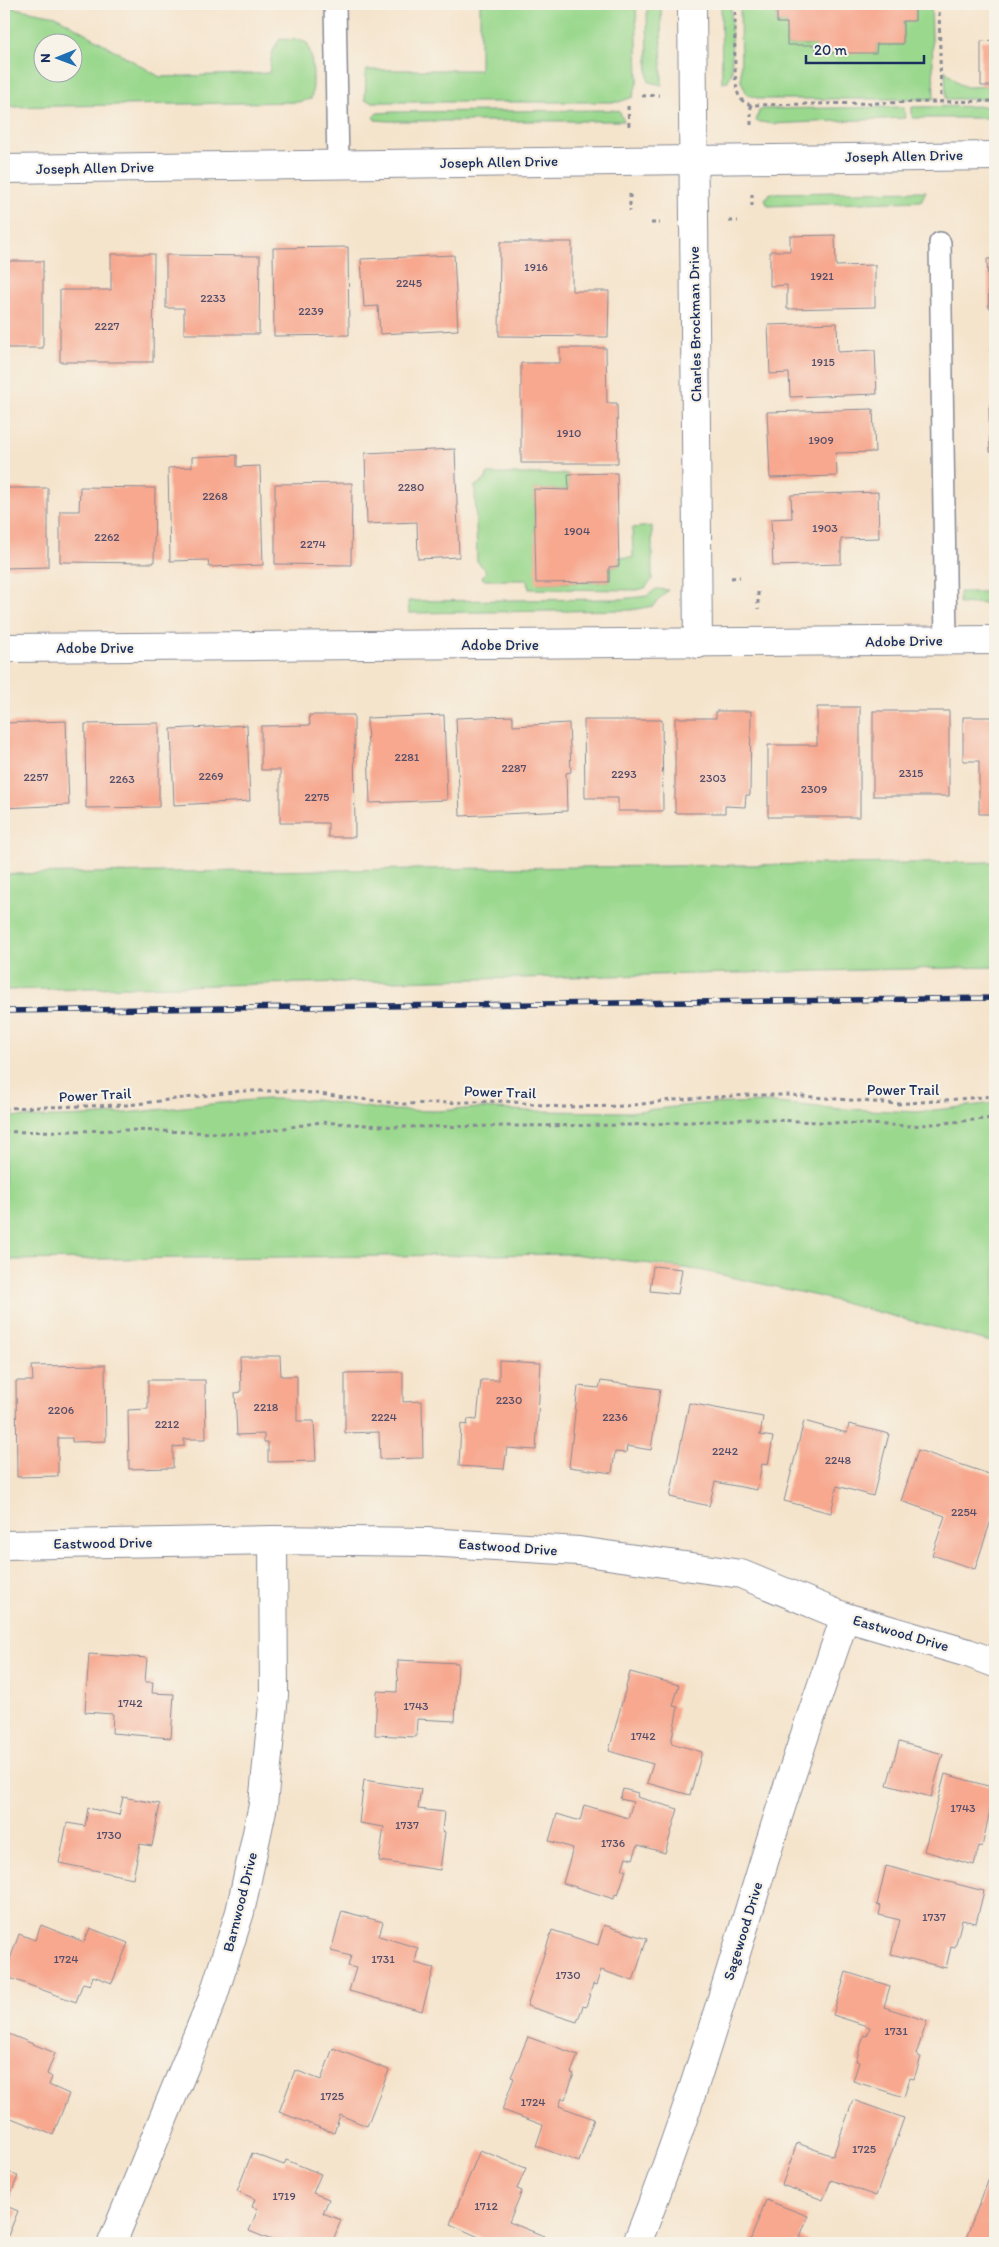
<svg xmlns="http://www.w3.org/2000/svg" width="999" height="2247" font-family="Itim,sans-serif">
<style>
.green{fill:#9ad88d;stroke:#5a8476;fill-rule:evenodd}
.building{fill:#f7a88f}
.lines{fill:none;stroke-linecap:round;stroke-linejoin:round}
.lane-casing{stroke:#888a95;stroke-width:24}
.street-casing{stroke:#888a95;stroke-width:30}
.path{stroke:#888a95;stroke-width:3;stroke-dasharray:4 4;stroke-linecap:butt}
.lane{stroke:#fff;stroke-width:21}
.street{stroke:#fff;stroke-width:28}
.rail-casing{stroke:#1b2f5e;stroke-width:5.5}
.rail{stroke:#f7f3e8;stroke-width:4;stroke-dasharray:11;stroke-linecap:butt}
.labels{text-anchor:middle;stroke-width:4.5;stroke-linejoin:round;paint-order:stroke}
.number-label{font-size:12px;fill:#524d6a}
.street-label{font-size:15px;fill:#1b2f5e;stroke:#f7f3e8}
</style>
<rect width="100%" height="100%" fill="#f7f3e8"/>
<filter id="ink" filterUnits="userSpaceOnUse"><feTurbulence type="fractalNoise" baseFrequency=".02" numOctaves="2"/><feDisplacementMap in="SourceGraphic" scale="10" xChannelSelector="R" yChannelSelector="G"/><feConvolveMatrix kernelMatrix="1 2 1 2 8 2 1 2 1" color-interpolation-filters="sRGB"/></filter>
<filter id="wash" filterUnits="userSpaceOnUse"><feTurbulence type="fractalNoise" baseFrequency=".0096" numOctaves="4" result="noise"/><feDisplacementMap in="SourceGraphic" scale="20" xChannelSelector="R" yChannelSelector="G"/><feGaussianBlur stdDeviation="1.12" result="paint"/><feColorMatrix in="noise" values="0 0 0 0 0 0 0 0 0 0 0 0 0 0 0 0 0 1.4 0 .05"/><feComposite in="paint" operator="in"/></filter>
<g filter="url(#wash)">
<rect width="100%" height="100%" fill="#f5e4cc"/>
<g class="green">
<polygon points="480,4 636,4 638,79 633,97 619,102 372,102 365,100 366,70 480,70"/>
<polygon points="647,4 661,4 662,85 649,82 648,77"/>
<polygon points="721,4 731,4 732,73 727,82 722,83"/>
<polygon points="740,4 777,4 777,23 787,23 787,45 816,45 876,53 877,44 903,44 903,21 915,21 915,4 931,4 934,99 760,99 747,94 741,81"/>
<path d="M 4,6 L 56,16 L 160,77 L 269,73 C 271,60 271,50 280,39 L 299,40 L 307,43 C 313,58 315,84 311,99 L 298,102 L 4,107 ZM 42,42 L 72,42 L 72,72 L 42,72 Z"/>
<polygon points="945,70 959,84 967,87 995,86 995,99 946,99"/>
<polygon points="995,106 995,118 912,118 912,107"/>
<polygon points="904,107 905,118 772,124 756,121 759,111 763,109"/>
<polygon points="611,110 619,111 624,121 388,121 375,120 373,117 377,113 393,112"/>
<polygon points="926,191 921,201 768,206 765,199 770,193"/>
<polygon points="487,474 568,474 569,490 534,489 537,583 609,582 609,567 619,566 619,557 633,558 632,528 652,526 652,580 645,588 637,590 529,589 528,580 485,580 482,578 486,571 477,561 475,486 486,479"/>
<polygon points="656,589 668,590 653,606 631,610 409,613 408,601 621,599 647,596"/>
<polygon points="959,592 995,592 995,603 959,604"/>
<polygon points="995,862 995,967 4,990 4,874"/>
<path d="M 267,1099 L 316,1100 L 386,1110 L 437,1111 L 481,1108 L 528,1111 L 630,1112 L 700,1104 L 766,1102 L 841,1109 L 918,1112 L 995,1103 L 995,1343 L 817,1296 L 699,1270 L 573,1254 L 4,1260 L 4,1116 C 92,1122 180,1105 267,1099 Z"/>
</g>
<g id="blocks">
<g class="building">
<polygon points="777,4 915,4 915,21 903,21 903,44 877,44 876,53 816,53 816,45 787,45 787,23 777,23"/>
<polygon points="995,40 995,86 981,86 981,41"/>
<polygon points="835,235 836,266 875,265 875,307 787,309 787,285 770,286 770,251 790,251 790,236"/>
<polygon points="500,242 572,242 572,291 609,291 608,337 499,336"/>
<polygon points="348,247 349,335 274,336 273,248"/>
<polygon points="111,254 154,254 153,362 60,362 60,290 111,290"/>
<polygon points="166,255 260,256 259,334 184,334 184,308 166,308"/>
<polygon points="454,255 458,330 380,334 378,306 364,307 361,259"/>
<polygon points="987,259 995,259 995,308 989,308"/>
<rect x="4" y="261" width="39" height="87"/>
<polygon points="837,323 838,352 875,350 877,394 790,397 789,373 770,374 768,325"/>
<polygon points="560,348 606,348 607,403 617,403 618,463 521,463 521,363 560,363"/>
<polygon points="991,349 995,349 995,395 993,396"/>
<polygon points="989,407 995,407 995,452 990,452"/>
<polygon points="873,409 875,452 836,453 837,476 770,478 767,412"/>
<polygon points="455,449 459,557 418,559 417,522 367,524 365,453"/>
<polygon points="237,455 237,467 260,466 263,565 209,567 208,560 170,561 168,468 192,467 192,457"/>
<polygon points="617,473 619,566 609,567 609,582 536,583 534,489 569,490 568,474"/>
<polygon points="352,483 351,565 275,564 275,484"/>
<polygon points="80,487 155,488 154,563 60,562 60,511 79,511"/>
<polygon points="4,488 48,488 48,567 4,568"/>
<polygon points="878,492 879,538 841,539 841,564 773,566 771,519 792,518 791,495"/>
<polygon points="817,707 860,707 860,817 768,817 768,745 817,745"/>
<polygon points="716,711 751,711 750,795 746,795 745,807 725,806 725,813 675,813 675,718 716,718"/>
<rect x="873" y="711" width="76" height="85"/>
<polygon points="309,715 354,715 355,837 328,837 328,823 280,823 280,770 261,770 261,726 310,725"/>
<polygon points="444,715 447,800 370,803 367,718"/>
<polygon points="513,716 513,726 569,723 571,772 566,773 567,811 460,816 456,718"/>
<polygon points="963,717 995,717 995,814 979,814 979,761 963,761"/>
<polygon points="584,720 662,720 663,811 618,811 618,798 585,798"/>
<polygon points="66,721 69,805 4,808 4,723"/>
<polygon points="159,723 159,807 86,808 85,724"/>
<polygon points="247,725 250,801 174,805 171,729"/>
<polygon points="653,1266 682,1269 678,1294 650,1291"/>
<polygon points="240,1356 280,1356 281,1376 297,1376 297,1421 314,1421 316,1461 268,1462 268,1442 264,1442 264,1434 237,1435 235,1393 241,1392"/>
<polygon points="499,1360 541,1362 536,1450 507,1448 504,1469 459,1466 461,1424 467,1425 468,1419 477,1420 481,1380 499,1380"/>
<polygon points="105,1365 106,1441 72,1442 72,1438 58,1438 58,1476 17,1477 16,1381 33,1381 32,1366"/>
<polygon points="403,1372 403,1402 422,1401 423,1458 380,1459 379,1432 345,1433 345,1373"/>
<polygon points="148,1380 205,1380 206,1439 184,1439 184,1446 173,1447 173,1468 129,1469 128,1410 148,1409"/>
<polygon points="601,1381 660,1389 651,1450 627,1446 626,1453 615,1452 612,1473 569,1467 578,1386 599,1388"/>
<polygon points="689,1403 763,1417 760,1435 773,1437 768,1465 762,1464 757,1490 715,1482 709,1506 670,1497"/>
<polygon points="804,1421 847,1433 849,1424 889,1434 873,1496 837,1486 831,1513 784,1501"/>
<polygon points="918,1450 995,1476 995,1508 975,1569 932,1555 945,1516 901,1501"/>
<polygon points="89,1654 147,1658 145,1682 153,1682 152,1693 174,1694 171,1738 112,1733 113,1714 85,1712"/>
<polygon points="398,1660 458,1663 455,1721 417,1719 416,1737 375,1735 377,1691 397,1692"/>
<polygon points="630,1672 679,1685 673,1706 678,1707 671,1743 702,1752 690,1795 647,1783 653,1764 609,1751"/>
<polygon points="899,1742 943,1754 931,1797 887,1785"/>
<polygon points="945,1774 995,1788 982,1847 979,1846 974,1865 924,1851"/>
<polygon points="364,1780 421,1789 418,1809 444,1812 442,1831 445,1832 440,1870 379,1861 384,1827 359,1823"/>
<polygon points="623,1789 638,1793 637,1797 678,1809 665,1853 638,1845 633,1859 626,1857 622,1870 626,1870 618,1895 615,1894 614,1899 563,1883 573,1848 549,1841 557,1814 580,1821 584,1805 628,1818 633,1802 620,1799"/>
<polygon points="123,1797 160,1804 152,1846 140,1844 133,1878 59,1863 67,1823 85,1826 88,1808 119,1815"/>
<polygon points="886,1866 984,1891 976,1923 962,1920 955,1948 951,1947 946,1968 891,1954 900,1920 879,1915 881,1906 877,1905"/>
<polygon points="342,1911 383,1922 379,1936 418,1948 415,1963 434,1968 422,2011 349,1991 356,1968 348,1966 351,1956 331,1951"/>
<polygon points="41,1925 84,1942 90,1928 128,1943 112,1983 93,1976 90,1985 83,1983 76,2002 4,1976 19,1934 35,1940"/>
<polygon points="604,1925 647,1939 633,1981 601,1970 596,1985 593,1984 586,2007 583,2006 577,2022 527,2006 552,1930 598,1945"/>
<polygon points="846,1972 890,1986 884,2007 927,2021 916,2055 921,2057 914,2079 910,2078 904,2097 853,2081 859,2062 856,2061 864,2035 867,2036 870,2027 833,2015"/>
<polygon points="4,2032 55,2053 47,2074 52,2077 49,2085 69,2094 53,2135 4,2115 4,2102 6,2097 4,2096"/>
<polygon points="528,2037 578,2055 571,2073 574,2074 565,2099 562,2098 559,2106 594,2119 579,2162 536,2146 543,2125 502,2110 514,2078 511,2077"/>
<polygon points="333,2048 389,2070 367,2126 340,2115 334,2133 279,2112 295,2070 321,2080"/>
<polygon points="853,2100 904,2118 876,2196 831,2180 823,2200 782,2185 797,2143 833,2156"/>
<polygon points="480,2150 526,2168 517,2189 522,2191 509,2222 544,2236 541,2243 492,2243 450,2224"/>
<polygon points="252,2153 284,2165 286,2160 321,2174 313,2193 329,2199 323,2213 341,2220 332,2243 279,2243 249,2231 258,2209 252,2207 255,2199 237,2191"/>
<polygon points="4,2170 18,2176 6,2206 18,2211 5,2243"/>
<polygon points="992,2171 995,2172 995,2243 964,2243"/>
<polygon points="766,2200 808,2216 800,2237 815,2243 754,2243 750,2241"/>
</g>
</g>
</g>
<g filter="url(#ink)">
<use href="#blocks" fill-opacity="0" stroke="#888a95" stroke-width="1"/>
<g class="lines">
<g class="lane-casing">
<g id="lane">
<polyline points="335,4 338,165"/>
<polyline points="940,243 946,641"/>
</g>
</g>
<g class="street-casing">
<g id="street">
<polyline points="692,4 698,644"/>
<polyline points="4,169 995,156"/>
<polyline points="4,648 995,640"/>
<polyline points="4,1545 273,1540 426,1542 579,1551 741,1574 845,1617 968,1653 995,1663"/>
<polyline points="112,2243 212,2000 240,1912 263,1805 274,1695 273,1540"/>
<path d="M 637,2243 C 690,2112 729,1974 771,1839 C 794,1764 820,1691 845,1617"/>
</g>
</g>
<g class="path">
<path d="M 735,4 C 736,22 732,82 739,96 C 741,101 746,103 751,105 L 995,101"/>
<polyline points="939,4 941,102"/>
<polyline points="642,96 659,95"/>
<polyline points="751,105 751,125"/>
<polyline points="628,106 629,126"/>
<polyline points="630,194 630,211"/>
<polyline points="752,194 752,208"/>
<polyline points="729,221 738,221"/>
<polyline points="651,223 660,223"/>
<polyline points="731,578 740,577"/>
<polyline points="758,592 758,609"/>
<polyline points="4,1108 127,1105 242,1091 294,1091 403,1104 504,1101 561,1107 627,1106 672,1100 750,1095 790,1095 897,1104 995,1096"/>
<polyline points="4,1132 130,1130 248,1134 321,1122 399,1127 630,1125 750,1119 911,1126 995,1118"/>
</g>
<use href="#lane" class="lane"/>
<use href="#street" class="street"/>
<g class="rail-casing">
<polyline id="rail" points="4,1011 995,998"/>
</g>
<use href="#rail" class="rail"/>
</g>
</g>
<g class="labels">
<g class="number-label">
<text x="536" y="271">1916</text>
<text x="822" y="280">1921</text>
<text x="409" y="287">2245</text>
<text x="213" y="302">2233</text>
<text x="311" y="315">2239</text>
<text x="107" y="330">2227</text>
<text x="823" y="366">1915</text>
<text x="569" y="437">1910</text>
<text x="821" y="444">1909</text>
<text x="411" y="491">2280</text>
<text x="215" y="500">2268</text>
<text x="825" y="532">1903</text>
<text x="577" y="535">1904</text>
<text x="107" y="541">2262</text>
<text x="313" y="548">2274</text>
<text x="407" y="761">2281</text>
<text x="514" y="772">2287</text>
<text x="911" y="777">2315</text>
<text x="624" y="778">2293</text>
<text x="211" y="780">2269</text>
<text x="36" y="781">2257</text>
<text x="713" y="782">2303</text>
<text x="122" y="783">2263</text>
<text x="814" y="793">2309</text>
<text x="317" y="801">2275</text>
<text x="509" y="1404">2230</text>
<text x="266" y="1411">2218</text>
<text x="61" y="1414">2206</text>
<text x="384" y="1421">2224</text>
<text x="615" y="1421">2236</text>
<text x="167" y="1428">2212</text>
<text x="725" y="1455">2242</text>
<text x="838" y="1464">2248</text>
<text x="964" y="1516">2254</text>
<text x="130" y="1707">1742</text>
<text x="416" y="1710">1743</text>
<text x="643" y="1740">1742</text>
<text x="963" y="1812">1743</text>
<text x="407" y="1829">1737</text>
<text x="109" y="1839">1730</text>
<text x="613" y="1847">1736</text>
<text x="934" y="1921">1737</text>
<text x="66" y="1963">1724</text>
<text x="383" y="1963">1731</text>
<text x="568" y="1979">1730</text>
<text x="896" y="2035">1731</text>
<text x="332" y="2100">1725</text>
<text x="533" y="2106">1724</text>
<text x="864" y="2153">1725</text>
<text x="284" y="2200">1719</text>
<text x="486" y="2210">1712</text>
</g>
<g class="street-label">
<text transform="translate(904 156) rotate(-1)" y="5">Joseph Allen Drive</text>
<text transform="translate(499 162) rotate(-1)" y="5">Joseph Allen Drive</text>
<text transform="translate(95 168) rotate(-1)" y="5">Joseph Allen Drive</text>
<text transform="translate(695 324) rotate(-91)" y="5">Charles Brockman Drive</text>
<text transform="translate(904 641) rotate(-1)" y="5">Adobe Drive</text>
<text x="500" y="650">Adobe Drive</text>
<text x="95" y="653">Adobe Drive</text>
<text x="903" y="1095">Power Trail</text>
<text transform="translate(500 1092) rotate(2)" y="5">Power Trail</text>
<text transform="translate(95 1095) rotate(-3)" y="5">Power Trail</text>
<text transform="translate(103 1543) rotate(-1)" y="5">Eastwood Drive</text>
<text transform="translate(508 1547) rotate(4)" y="5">Eastwood Drive</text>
<text transform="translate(901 1633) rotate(16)" y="5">Eastwood Drive</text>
<text transform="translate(240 1902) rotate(-76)" y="5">Barnwood Drive</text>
<text transform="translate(743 1931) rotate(-73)" y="5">Sagewood Drive</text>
</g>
</g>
<rect width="999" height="2247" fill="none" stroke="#f7f3e8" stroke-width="20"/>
<g transform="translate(58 58) rotate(269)"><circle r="24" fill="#f7f3e8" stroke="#9fa5b1"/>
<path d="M0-4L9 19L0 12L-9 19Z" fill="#1f6fb2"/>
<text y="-8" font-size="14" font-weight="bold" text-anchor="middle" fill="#1b2f5e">N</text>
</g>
<path d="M806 55v8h118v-8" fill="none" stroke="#1b2f5e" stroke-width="2.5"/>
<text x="814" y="55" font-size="15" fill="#1b2f5e" stroke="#f7f3e8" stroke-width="4" paint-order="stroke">20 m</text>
</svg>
